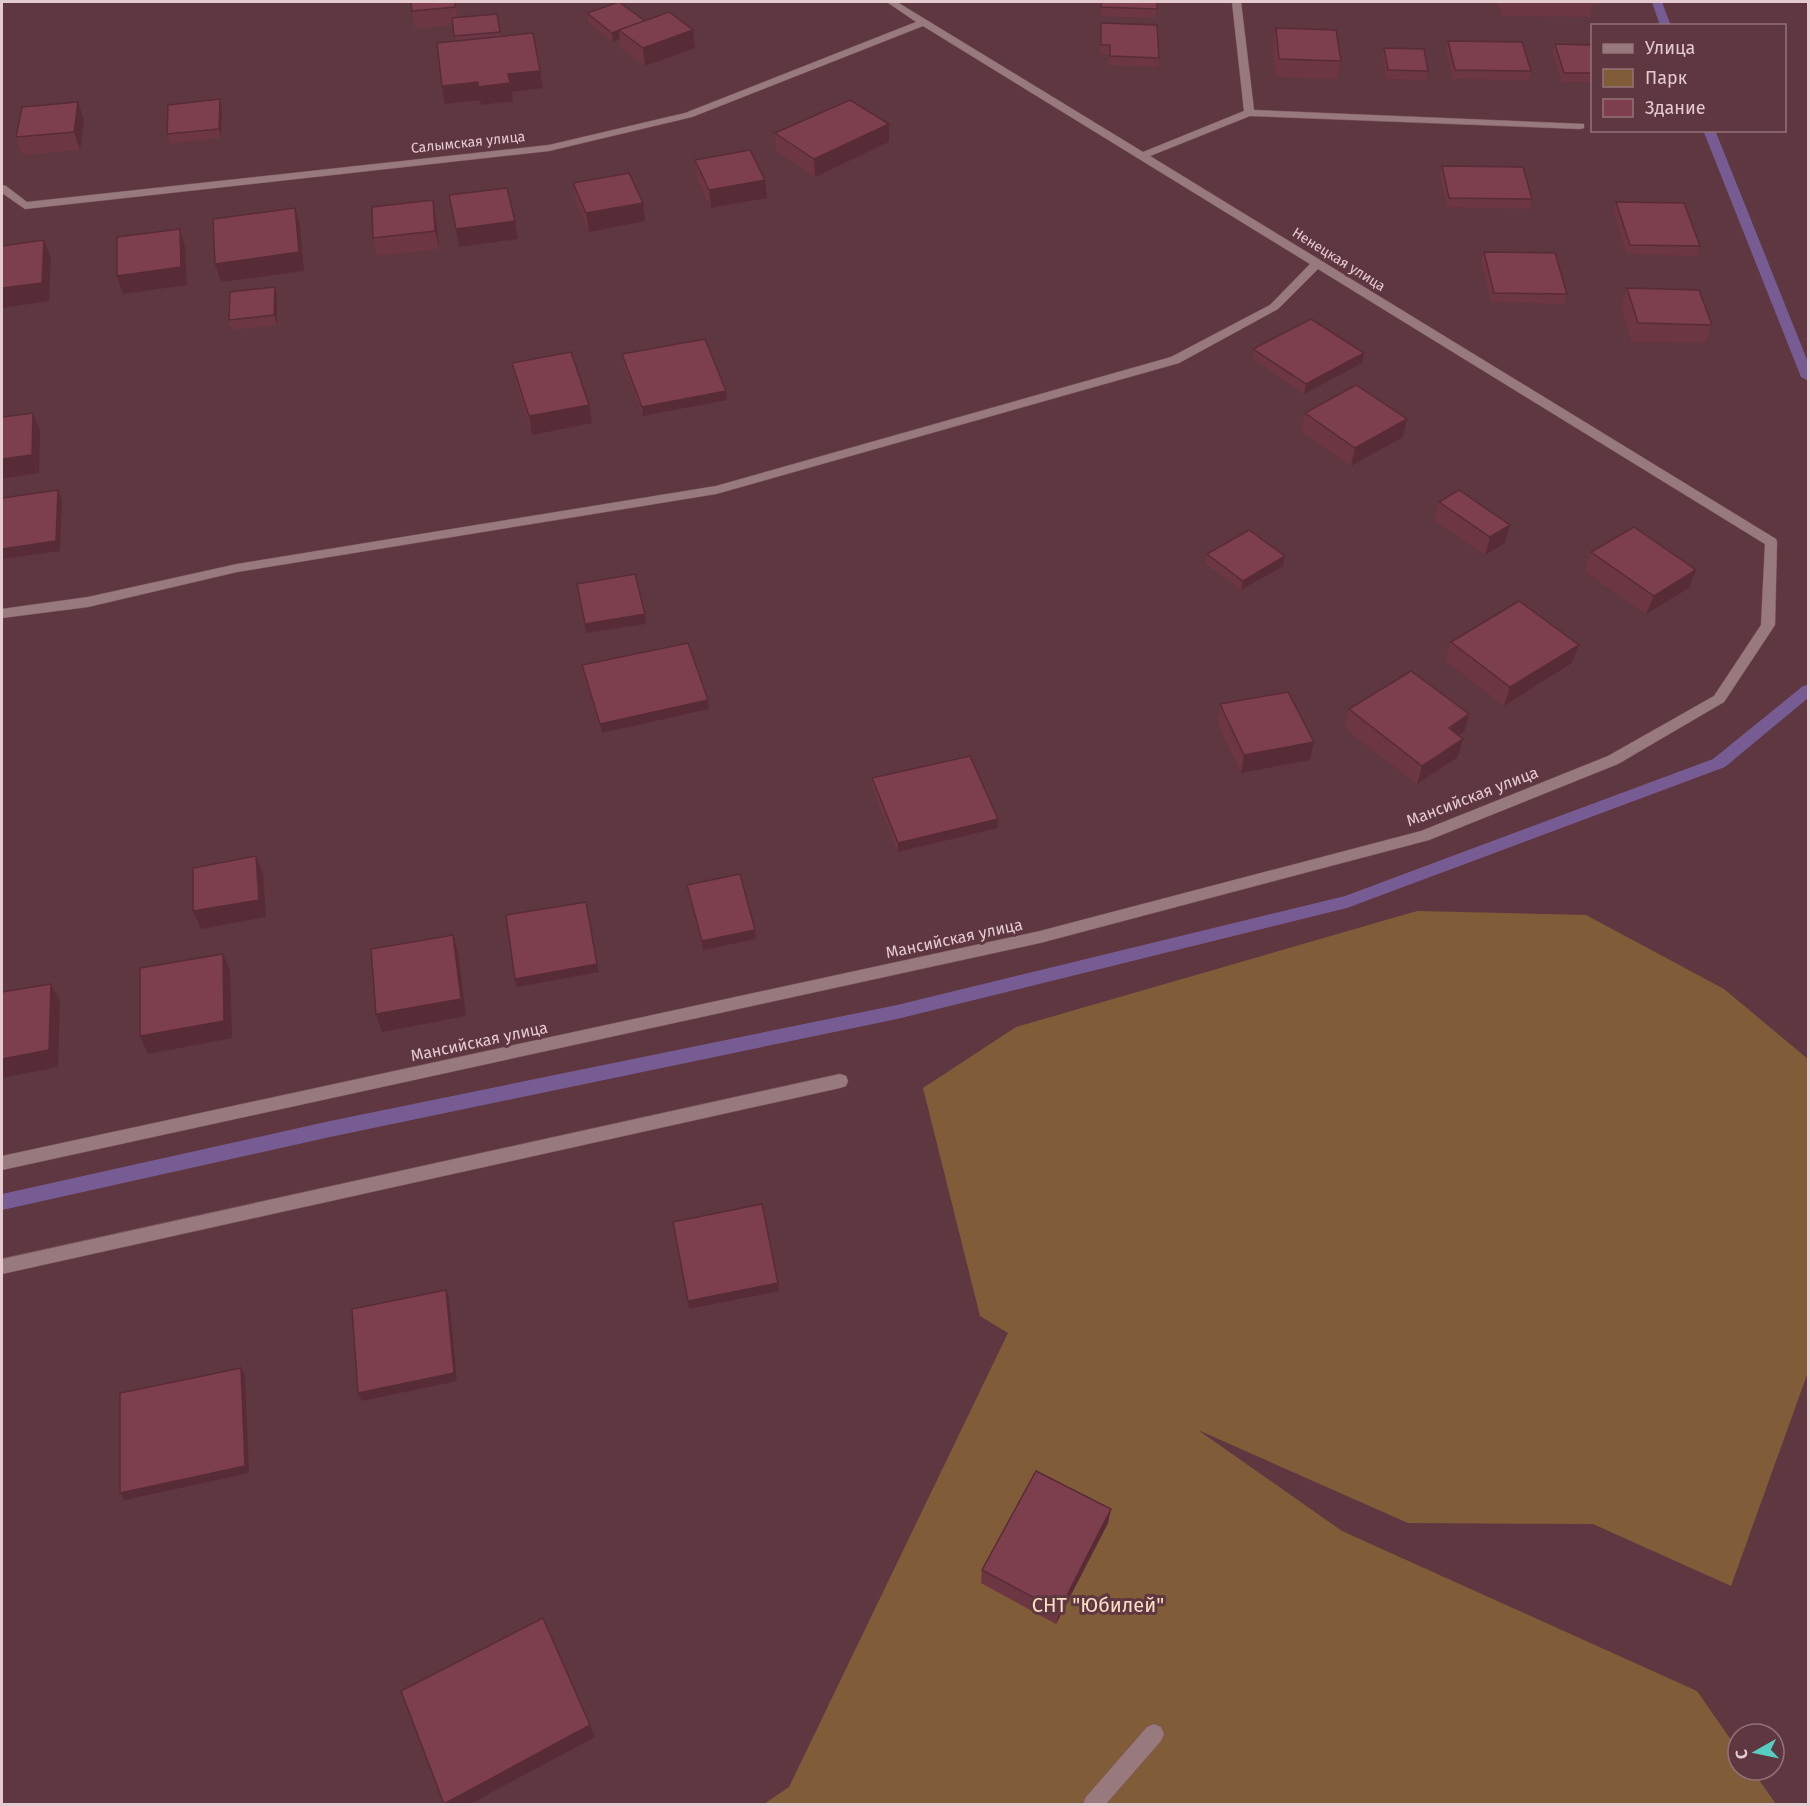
<svg xmlns="http://www.w3.org/2000/svg" width="1810" height="1806" font-family="'Fira Sans',sans-serif">
<style>
.green{fill:#805d38}
.lines{fill:none;stroke-linecap:round;stroke-linejoin:round}
.stream{fill:#765c92;fill-rule:evenodd}
.minor-casing{stroke:#7a555d;stroke-width:1}
.minor{fill:#98797e;fill-rule:evenodd}
.wall{fill:#6c3643}
.shaded-wall{fill:#582c37}
.building{fill:#7d3f4e;stroke:#582c37;stroke-width:1.5}
.labels{text-anchor:middle;stroke-width:6;stroke-linejoin:round;paint-order:stroke}
.far-street-label{font-size:14px;fill:#e4cbcf;stroke:#5f3740}
.street-label{font-size:16px;fill:#e4cbcf;stroke:#5f3740}
.near-park-label{font-size:20px;fill:#fadec3;stroke:#5f3740}
</style>
<rect width="100%" height="100%" fill="#5f3740"/>
<polygon class="green" points="1417,911 1586,915 1724,989 1808,1059 1808,1372 1731,1586 1593,1524 1408,1523 1198,1430 1342,1531 1697,1691 1738,1750 1738,1770 1752,1770 1776,1804 764,1804 789,1787 1008,1333 980,1316 923,1088 1016,1027"/>
<g class="lines">
<g class="stream">
<polygon points="1652,2 1662,2 1671,26 1660,26"/>
<polygon points="1703,130 1715,130 1808,362 1808,381 1801,377"/>
<polygon points="1808,685 1808,698 1725,767 1347,908 897,1019 330,1137 2,1210 2,1194 330,1121 897,1005 1345,896 1713,759 1803,686"/>
</g>
<g class="minor-casing">
<g id="minor">
<polygon points="887,2 897,2 1143,152 1244,111 1232,2 1241,2 1254,110 1584,124 1584,128 1580,129 1250,116 1150,156 1776,539 1777,542 1775,625 1724,702 1618,764 1429,840 1040,943 2,1170 2,1156 1040,931 1421,831 1608,756 1714,696 1761,625 1765,544 1318,269 1278,309 1179,363 716,494 237,572 88,607 2,618 2,609 88,597 237,564 716,486 1171,357 1270,305 1310,264 923,26 692,117 549,151 25,209 2,193 2,185 6,186 27,202 549,145 685,113 916,22"/>
<polygon points="840,1074 846,1076 848,1081 846,1086 840,1088 2,1274 2,1259"/>
<polygon points="1154,1724 1161,1727 1164,1734 1161,1741 1106,1804 1083,1804 1086,1797 1147,1727"/>
</g>
</g>
<use href="#minor" class="minor"/>
</g>
<g class="wall">
<polygon points="456,2 457,18 497,14 501,37 540,71 543,88 512,92 513,101 481,105 480,100 445,104 455,41 453,25 415,29 412,11"/>
<polygon points="1101,2 1157,2 1156,18 1101,16"/>
<polygon points="1497,2 1594,2 1590,17 1502,16"/>
<polygon points="587,13 645,21 695,48 645,66 621,48 620,39 613,42 588,22"/>
<polygon points="1101,23 1159,58 1158,67 1109,65 1109,54 1100,54"/>
<polygon points="1276,28 1341,61 1337,79 1276,77 1273,46"/>
<polygon points="1448,41 1531,71 1528,80 1453,79 1446,50"/>
<polygon points="1555,44 1593,45 1593,82 1562,82 1552,53"/>
<polygon points="1384,48 1428,71 1426,80 1386,79 1383,57"/>
<polygon points="220,99 222,108 221,138 170,144 167,134"/>
<polygon points="84,120 80,150 23,155 16,137"/>
<polygon points="889,124 889,142 815,177 776,151 775,133"/>
<polygon points="695,160 765,180 767,198 711,208 697,178"/>
<polygon points="1442,166 1532,199 1529,209 1447,207 1440,175"/>
<polygon points="573,183 643,203 645,221 589,232 576,201"/>
<polygon points="433,200 436,219 439,249 377,256 373,238"/>
<polygon points="1616,202 1700,246 1697,256 1627,254 1613,211"/>
<polygon points="1484,252 1567,294 1564,304 1491,302 1481,261"/>
<polygon points="1627,288 1712,325 1705,343 1632,342 1621,307"/>
<polygon points="277,297 277,325 231,330 229,320"/>
<polygon points="1253,349 1364,353 1362,363 1304,394 1252,358"/>
<polygon points="622,354 727,400 643,416 623,364"/>
<polygon points="512,363 592,423 532,435 516,382"/>
<polygon points="1305,413 1403,437 1351,466 1301,431"/>
<polygon points="1439,502 1505,543 1485,555 1434,520"/>
<polygon points="1591,552 1696,570 1689,588 1646,614 1585,571"/>
<polygon points="1207,554 1283,566 1241,590 1205,563"/>
<polygon points="1451,642 1579,645 1572,663 1504,706 1445,660"/>
<polygon points="582,665 709,709 602,733 583,675"/>
<polygon points="1220,704 1314,742 1310,760 1241,773 1217,722"/>
<polygon points="1349,709 1469,714 1464,732 1459,735 1463,739 1458,757 1417,784 1344,728"/>
<polygon points="872,778 998,819 998,828 898,852 872,787"/>
<polygon points="687,885 756,939 703,950 688,894"/>
<polygon points="1108,1523 1056,1624 981,1583 982,1570"/>
</g>
<g class="shaded-wall">
<polygon points="645,21 619,30 620,39 613,42 612,33"/>
<polygon points="693,30 695,48 645,66 643,48"/>
<polygon points="540,71 543,88 512,92 513,101 481,105 480,100 445,104 442,86 478,82 508,74"/>
<polygon points="220,99 222,108 221,138 219,129"/>
<polygon points="78,102 84,120 80,150 74,132"/>
<polygon points="889,124 889,142 815,177 814,159"/>
<polygon points="765,180 767,198 711,208 709,190"/>
<polygon points="433,200 436,219 439,249 435,231"/>
<polygon points="643,203 645,221 589,232 586,213"/>
<polygon points="295,208 300,226 304,271 221,282 215,264"/>
<polygon points="515,221 518,239 459,247 456,229"/>
<polygon points="180,229 185,247 187,285 123,294 117,276"/>
<polygon points="44,240 51,258 49,301 2,308 2,288"/>
<polygon points="275,287 277,297 277,325 274,315"/>
<polygon points="1364,353 1362,363 1304,394 1306,384"/>
<polygon points="726,391 727,400 643,416 642,407"/>
<polygon points="589,405 592,423 532,435 529,416"/>
<polygon points="33,413 40,431 39,473 2,479 2,459"/>
<polygon points="1407,419 1403,437 1351,466 1355,448"/>
<polygon points="58,490 62,499 60,551 2,559 2,549"/>
<polygon points="1510,525 1505,543 1485,555 1490,537"/>
<polygon points="1285,556 1283,566 1241,590 1243,581"/>
<polygon points="1696,570 1689,588 1646,614 1654,596"/>
<polygon points="645,614 646,624 586,633 585,624"/>
<polygon points="1579,645 1572,663 1504,706 1510,687"/>
<polygon points="708,700 709,709 602,733 600,724"/>
<polygon points="1469,714 1464,732 1444,746 1449,728"/>
<polygon points="1463,739 1458,757 1417,784 1422,766"/>
<polygon points="1314,742 1310,760 1241,773 1244,755"/>
<polygon points="998,819 998,828 898,852 898,843"/>
<polygon points="256,856 263,874 266,917 201,929 193,911"/>
<polygon points="586,902 599,972 517,987 515,979"/>
<polygon points="755,930 756,939 703,950 702,941"/>
<polygon points="453,935 458,952 466,1016 382,1032 376,1014"/>
<polygon points="223,954 230,971 232,1038 148,1054 140,1036"/>
<polygon points="51,984 60,1001 58,1067 2,1078 2,1059"/>
<polygon points="778,1283 779,1291 689,1309 688,1301"/>
<polygon points="446,1290 449,1298 457,1381 362,1401 358,1393"/>
<polygon points="241,1368 245,1375 249,1473 125,1500 120,1493"/>
<polygon points="1111,1509 1108,1523 1056,1624 1059,1611"/>
<polygon points="590,1725 595,1737 470,1804 444,1804"/>
</g>
<g class="building">
<polygon points="411,2 455,2 455,7 412,11"/>
<polygon points="619,2 645,21 612,33 587,13"/>
<polygon points="1101,2 1157,2 1157,9 1101,7"/>
<polygon points="669,12 693,30 643,48 619,30"/>
<polygon points="497,14 500,32 454,36 452,18"/>
<polygon points="1101,23 1157,25 1159,58 1110,56 1110,45 1101,45"/>
<polygon points="1276,28 1336,30 1341,61 1279,59"/>
<polygon points="533,33 540,71 508,74 510,83 478,87 478,82 442,86 437,43"/>
<polygon points="1448,41 1522,42 1531,71 1455,70"/>
<polygon points="1555,44 1593,45 1593,73 1564,73"/>
<polygon points="1384,48 1424,49 1428,71 1388,70"/>
<polygon points="220,99 219,129 167,134 168,105"/>
<polygon points="850,100 889,124 814,159 775,133"/>
<polygon points="78,102 74,132 16,137 22,107"/>
<polygon points="750,150 765,180 709,190 695,160"/>
<polygon points="1442,166 1523,167 1532,199 1449,198"/>
<polygon points="629,173 643,203 586,213 573,183"/>
<polygon points="507,188 515,221 456,229 449,195"/>
<polygon points="433,200 435,231 373,238 372,207"/>
<polygon points="1616,202 1684,203 1700,246 1630,245"/>
<polygon points="295,208 299,252 215,264 213,219"/>
<polygon points="180,229 181,267 117,276 117,237"/>
<polygon points="44,240 42,283 2,288 2,246"/>
<polygon points="1484,252 1555,253 1567,294 1494,293"/>
<polygon points="275,287 274,315 229,320 230,292"/>
<polygon points="1627,288 1699,290 1712,325 1638,323"/>
<polygon points="1311,319 1364,353 1306,384 1253,349"/>
<polygon points="705,339 726,391 642,407 622,354"/>
<polygon points="571,352 589,405 529,416 512,363"/>
<polygon points="1356,385 1407,419 1355,448 1305,413"/>
<polygon points="33,413 32,455 2,459 2,417"/>
<polygon points="58,490 56,541 2,549 2,498"/>
<polygon points="1459,490 1510,525 1490,537 1439,502"/>
<polygon points="1634,527 1696,570 1654,596 1591,552"/>
<polygon points="1249,530 1285,556 1243,581 1207,554"/>
<polygon points="635,574 645,614 585,624 577,584"/>
<polygon points="1519,601 1579,645 1510,687 1451,642"/>
<polygon points="688,643 708,700 600,724 582,665"/>
<polygon points="1411,671 1469,714 1449,728 1463,739 1422,766 1349,709"/>
<polygon points="1288,692 1314,742 1244,755 1220,704"/>
<polygon points="970,756 998,819 898,843 872,778"/>
<polygon points="256,856 259,900 193,911 193,868"/>
<polygon points="740,874 755,930 702,941 687,885"/>
<polygon points="586,902 597,964 515,979 506,915"/>
<polygon points="453,935 461,999 376,1014 371,949"/>
<polygon points="223,954 224,1021 140,1036 140,968"/>
<polygon points="51,984 49,1050 2,1059 2,992"/>
<polygon points="762,1204 778,1283 688,1301 673,1222"/>
<polygon points="446,1290 454,1373 358,1393 352,1309"/>
<polygon points="241,1368 245,1466 120,1493 120,1393"/>
<polygon points="1036,1471 1111,1509 1059,1611 982,1570"/>
<polygon points="543,1618 590,1725 444,1804 401,1691"/>
</g>
<g class="labels">
<g class="far-street-label">
<text transform="translate(468 142) rotate(-6)" y="5">Салымская улица</text>
<text transform="translate(1339 259) rotate(32)" y="5">Ненецкая улица</text>
</g>
<g class="street-label">
<text transform="translate(1472 796) rotate(-21)" y="6">Мансийская улица</text>
<text transform="translate(954 938) rotate(-12)" y="6">Мансийская улица</text>
<text transform="translate(479 1041) rotate(-12)" y="6">Мансийская улица</text>
</g>
<g class="near-park-label">
<text x="1098" y="1612">СНТ "Юбилей"</text>
</g>
</g>
<rect width="1810" height="1806" fill="none" stroke="#e4cbcf" stroke-width="6"/>
<rect x="1591" y="24" width="195" height="108" fill="#5f3740" stroke="#947279" stroke-width="1.5"/>
<rect x="1603" y="44" width="30" height="9" fill="#98797e" stroke="#947279" stroke-width="1.5"/>
<text x="1645" y="54" font-size="18" fill="#e4cbcf">Улица</text>
<rect x="1603" y="69" width="30" height="18" fill="#805d38" stroke="#947279" stroke-width="1.5"/>
<text x="1645" y="84" font-size="18" fill="#e4cbcf">Парк</text>
<rect x="1603" y="99" width="30" height="18" fill="#7d3f4e" stroke="#947279" stroke-width="1.5"/>
<text x="1645" y="114" font-size="18" fill="#e4cbcf">Здание</text>
<g transform="translate(1756 1752) rotate(261)"><circle r="28" fill="#5f3740" stroke="#947279" stroke-width="1.5"/>
<path d="M0-4.5L10 22L0 15L-10 22Z" fill="#57cec2"/>
<text y="-9" font-size="16" font-weight="bold" text-anchor="middle" fill="#e4cbcf">С</text>
</g>
</svg>
